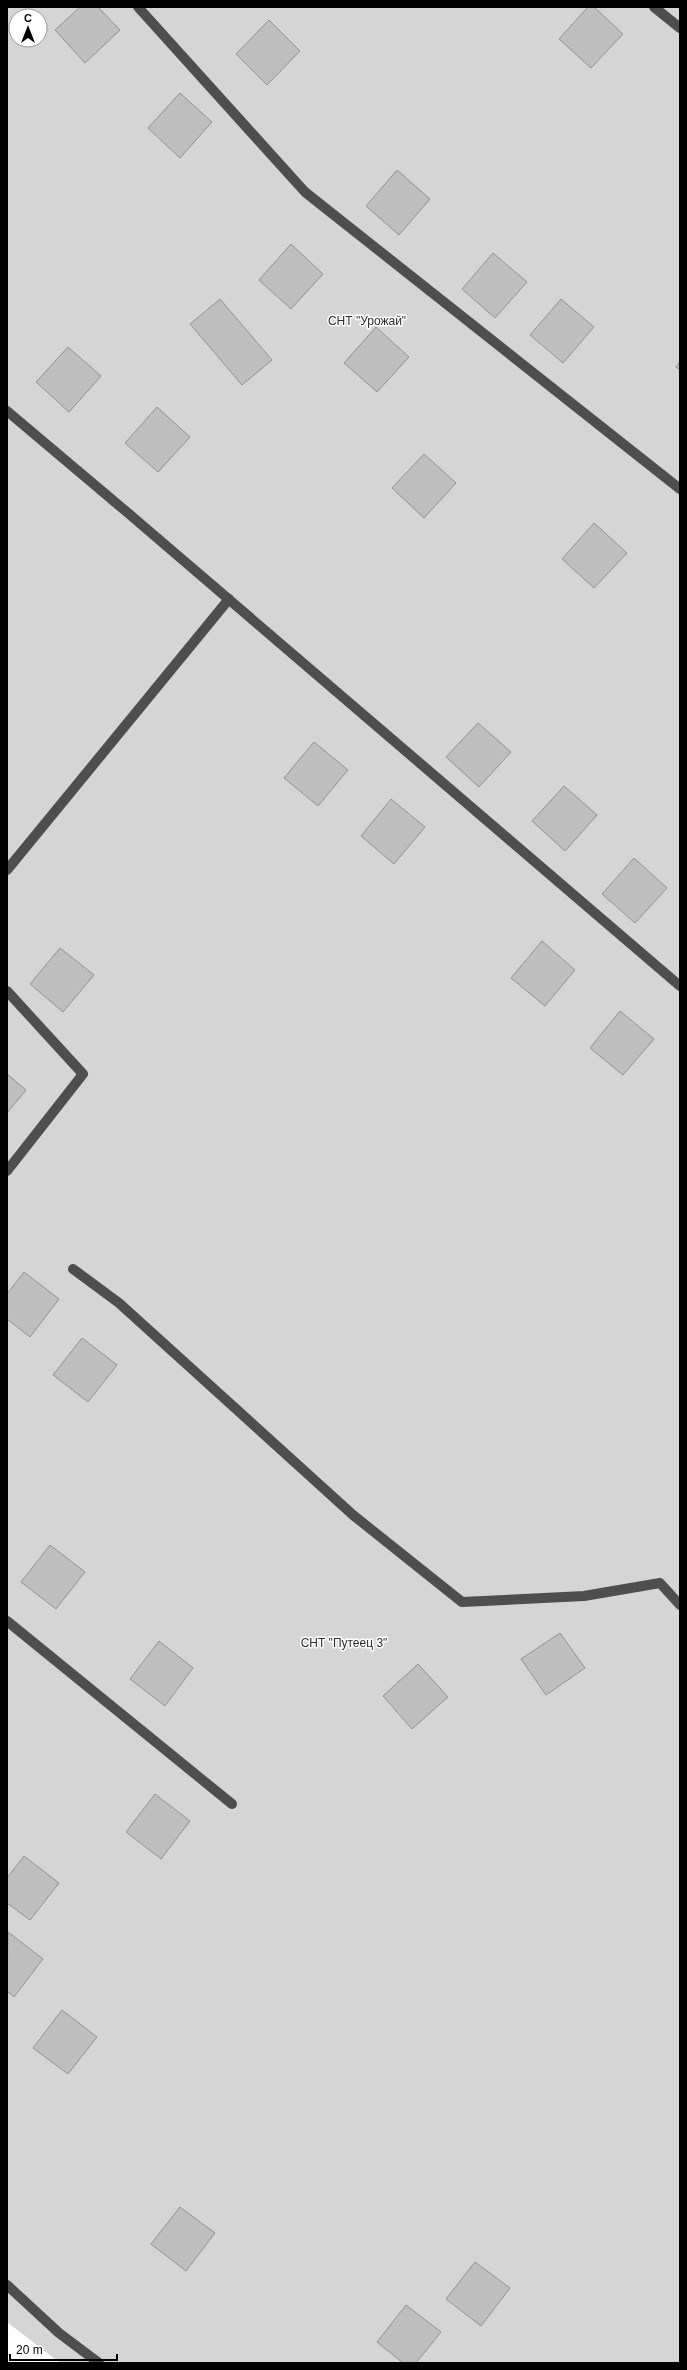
<svg xmlns="http://www.w3.org/2000/svg" width="687" height="2370" font-family="Arial,sans-serif">
<style>
.green{fill:#d5d5d5;fill-rule:evenodd}
.building{fill:#bebebe;stroke:#929292}
.lines{fill:none;stroke-linecap:round;stroke-linejoin:round}
.minor{stroke:#4e4e4e;stroke-width:10}
.labels{text-anchor:middle;stroke-width:3;stroke-linejoin:round;paint-order:stroke}
.park-label{font-size:12px;fill:#2c2c2c;stroke:#fff}
</style>
<rect width="100%" height="100%" fill="#fff"/>
<path class="green" d="M 7,7 L 680,7 L 680,2363 L 60,2363 L 7,2322 ZM 16,16 L 40,16 L 40,40 L 16,40 Z"/>
<g class="building">
<polygon points="80,7 98,7 120,30 85,63 55,30"/>
<polygon points="588,7 594,7 623,34 591,68 559,39"/>
<polygon points="269,20 300,51 267,85 236,54"/>
<polygon points="180,93 212,122 180,158 148,128"/>
<polygon points="397,170 430,199 399,235 366,206"/>
<polygon points="291,244 323,274 291,309 259,280"/>
<polygon points="493,253 527,282 495,318 462,289"/>
<polygon points="220,299 272,360 242,385 190,324"/>
<polygon points="561,299 594,327 563,363 530,335"/>
<polygon points="376,327 409,357 377,392 344,363"/>
<polygon points="68,347 101,376 69,412 36,382"/>
<polygon points="680,362 680,370 676,367"/>
<polygon points="157,407 190,437 158,472 125,443"/>
<polygon points="424,454 456,483 424,518 392,488"/>
<polygon points="594,523 627,553 594,588 562,559"/>
<polygon points="478,723 511,752 479,787 446,757"/>
<polygon points="314,742 348,770 318,806 284,778"/>
<polygon points="564,786 597,815 565,851 532,821"/>
<polygon points="391,799 425,827 394,864 361,836"/>
<polygon points="634,858 667,888 635,923 602,894"/>
<polygon points="542,941 575,970 545,1006 511,978"/>
<polygon points="60,948 94,975 63,1012 30,984"/>
<polygon points="620,1011 654,1039 623,1075 590,1048"/>
<polygon points="7,1074 26,1090 7,1113"/>
<polygon points="24,1272 59,1299 30,1337 7,1319 7,1294"/>
<polygon points="82,1338 117,1365 88,1402 53,1375"/>
<polygon points="50,1545 85,1572 56,1609 21,1582"/>
<polygon points="560,1633 585,1668 546,1695 521,1659"/>
<polygon points="159,1641 193,1668 165,1706 130,1679"/>
<polygon points="418,1664 448,1697 412,1729 383,1696"/>
<polygon points="155,1794 190,1821 161,1859 126,1832"/>
<polygon points="24,1856 59,1883 30,1920 7,1903 7,1878"/>
<polygon points="8,1932 43,1959 14,1997 7,1991"/>
<polygon points="62,2010 97,2037 68,2074 33,2048"/>
<polygon points="180,2207 215,2233 186,2271 151,2244"/>
<polygon points="475,2262 510,2288 481,2326 446,2299"/>
<polygon points="406,2305 441,2332 416,2363 403,2363 377,2342"/>
</g>
<g class="lines">
<g class="minor">
<polyline points="138,7 305,192 680,489"/>
<polyline points="654,7 680,28"/>
<polyline points="7,411 128,513 680,986"/>
<polyline points="7,870 229,599"/>
<polyline points="7,991 83,1074 7,1171"/>
<polyline points="73,1269 119,1303 353,1515 462,1602 584,1596 660,1583 680,1605"/>
<polyline points="7,1621 232,1804"/>
<polyline points="7,2285 59,2333 99,2363"/>
</g>
</g>
<g class="labels">
<g class="park-label">
<text x="367" y="325">СНТ "Урожай"</text>
<text x="344" y="1647">СНТ "Путеец 3"</text>
</g>
</g>
<rect width="687" height="2370" fill="none" stroke="#000000" stroke-width="16"/>
<g transform="translate(28 28)"><circle r="19" fill="#ffffff" stroke="#999999"/>
<path d="M0-3L7 15L0 10L-7 15Z" fill="#000000"/>
<text y="-6" font-size="11" font-weight="bold" text-anchor="middle" fill="#000000">С</text>
</g>
<path d="M10 2354v6h107v-6" fill="none" stroke="#000000" stroke-width="2"/>
<text x="16" y="2354" font-size="12" fill="#000000" stroke="#ffffff" stroke-width="3" paint-order="stroke">20 m</text>
</svg>
